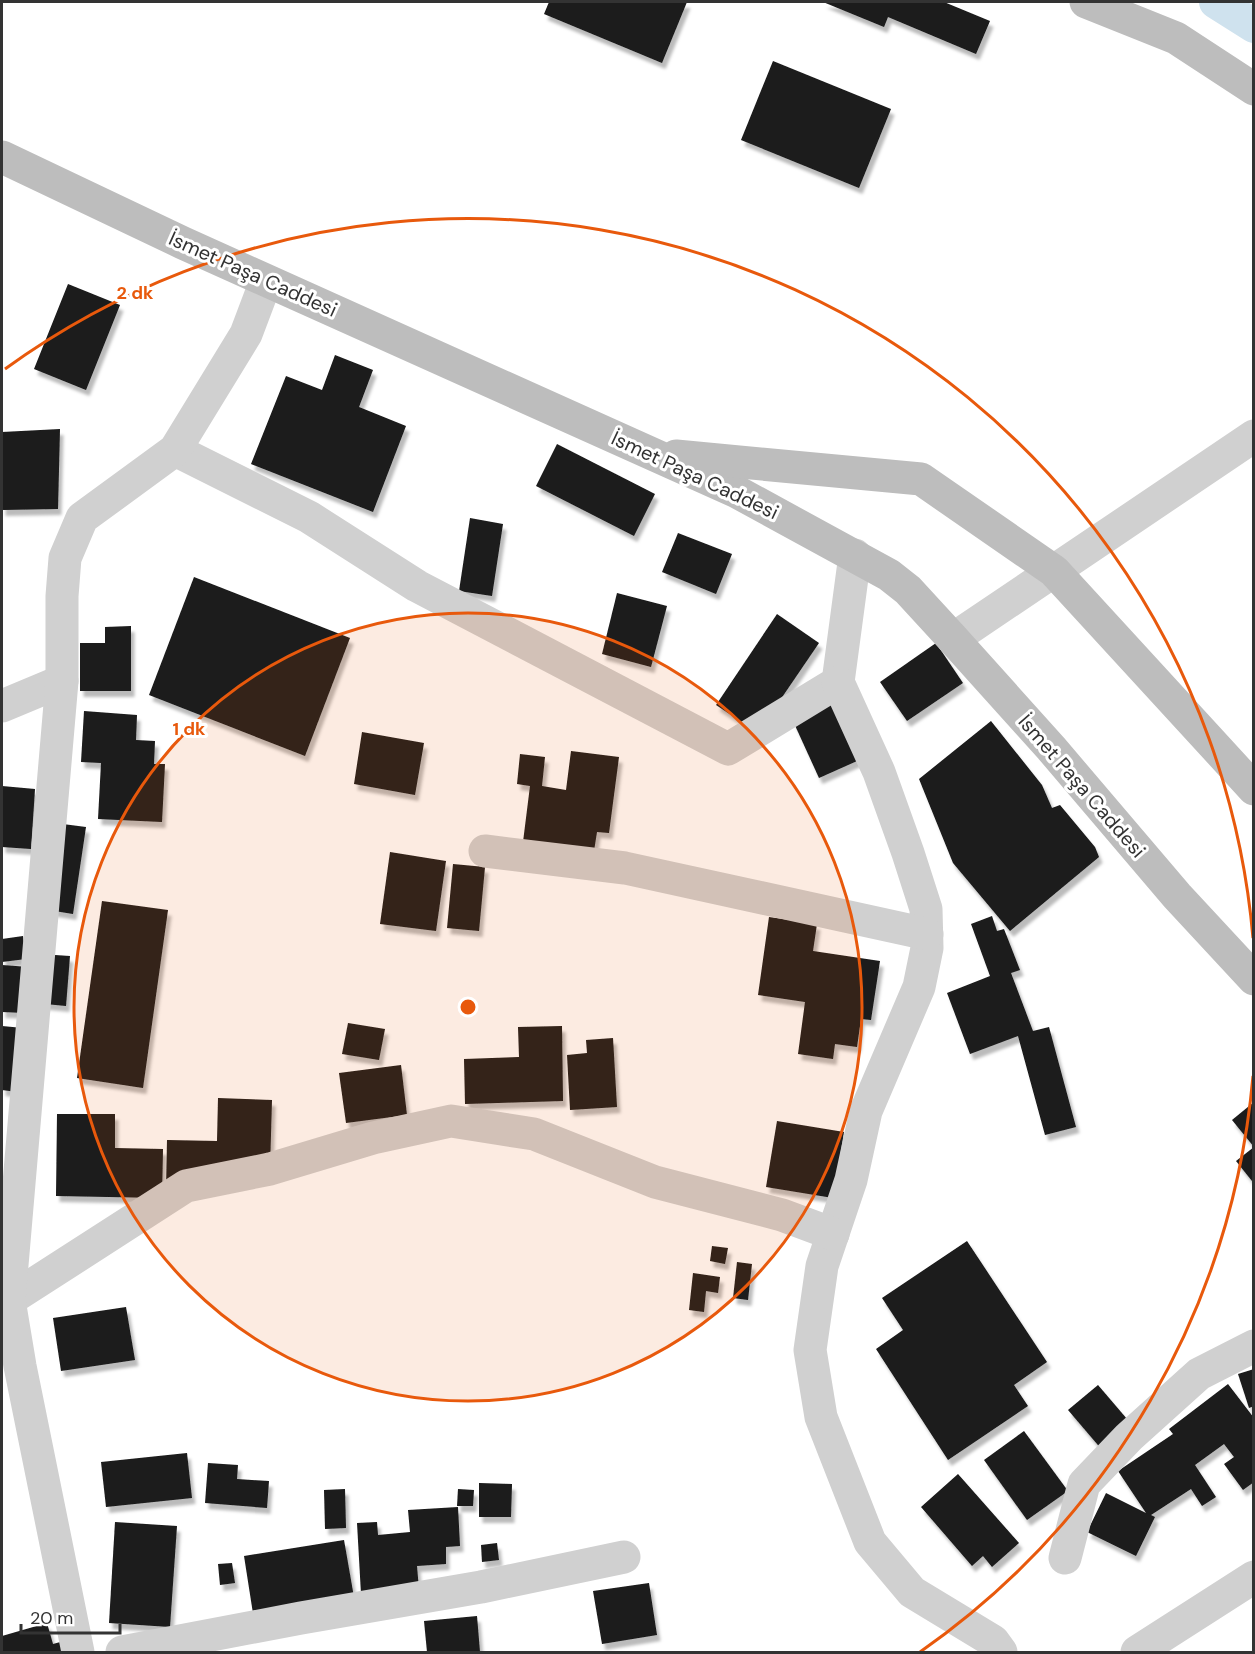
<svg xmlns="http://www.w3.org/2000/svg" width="1255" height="1654" font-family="'DM Sans',sans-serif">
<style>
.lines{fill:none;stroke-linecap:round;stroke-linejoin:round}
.canal{stroke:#cfe2ee;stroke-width:34}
.building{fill:#1a1a1a;filter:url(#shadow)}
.street{stroke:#d0d0d0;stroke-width:33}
.secondary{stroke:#bdbdbd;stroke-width:33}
.ring{fill:none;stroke:#e8590c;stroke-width:3}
.labels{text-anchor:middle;stroke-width:6;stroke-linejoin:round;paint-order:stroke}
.street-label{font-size:20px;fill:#333;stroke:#fff}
.centre{fill:#e8590c;stroke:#fff;stroke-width:3}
.ring-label{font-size:18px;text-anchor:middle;font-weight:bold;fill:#e8590c;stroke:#fff;stroke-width:6;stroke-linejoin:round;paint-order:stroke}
</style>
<defs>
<filter id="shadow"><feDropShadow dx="3.5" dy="6" stdDeviation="1.5" flood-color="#0004"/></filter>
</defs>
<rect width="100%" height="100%" fill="#fff"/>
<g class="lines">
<polyline class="canal" points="1216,2 1254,26"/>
</g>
<g class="building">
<polygon points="549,2 687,2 662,63 544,14"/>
<polygon points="823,2 944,2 990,21 976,54 888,17 884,27"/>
<polygon points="773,61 891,109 859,188 741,140"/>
<polygon points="68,284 120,305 86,390 34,369"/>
<polygon points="335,355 373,370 359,407 406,426 373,512 251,464 286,376 322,390"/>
<polygon points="60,429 58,509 2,510 2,432"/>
<polygon points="557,444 655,494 634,536 536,486"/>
<polygon points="470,518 503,524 492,596 459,591"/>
<polygon points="678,533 732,554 716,594 662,572"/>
<polygon points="194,577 350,638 305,756 149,695"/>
<polygon points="617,593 667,606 651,667 602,654"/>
<polygon points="777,614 819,643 772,712 746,725 716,705"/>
<polygon points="131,626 131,691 80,691 80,643 105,643 105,627"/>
<polygon points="936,643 963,683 907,721 880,682"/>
<polygon points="840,700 866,757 819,778 793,721"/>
<polygon points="84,711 137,715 136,740 155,741 154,764 165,764 162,822 98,819 101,763 81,762"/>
<polygon points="991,721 1042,785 1052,808 1060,805 1095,847 1099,857 1010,931 953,863 919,779"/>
<polygon points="362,732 424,743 415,795 354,784"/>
<polygon points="571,751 619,757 609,833 597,832 594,851 523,842 530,786 517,784 520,754 545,757 542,786 566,790"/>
<polygon points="2,786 35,789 31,849 2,847"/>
<polygon points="55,823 86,827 73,914 42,909"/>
<polygon points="390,852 446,861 436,931 380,924"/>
<polygon points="453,864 485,867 479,931 447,928"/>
<polygon points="102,901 168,910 143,1088 77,1078"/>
<polygon points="992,916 997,931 1004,929 1020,970 1011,973 1033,1031 1049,1027 1076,1127 1045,1135 1018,1036 970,1054 947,993 990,976 971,924"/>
<polygon points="769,917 817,924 813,951 880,961 871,1020 861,1019 857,1047 835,1044 833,1059 798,1054 805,1002 758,995"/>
<polygon points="23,936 26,959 2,962 2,939"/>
<polygon points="40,954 70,956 66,1006 35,1003"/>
<polygon points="2,965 29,967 26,1013 2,1012"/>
<polygon points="348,1023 385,1029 379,1060 342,1054"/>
<polygon points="2,1026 23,1028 17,1092 2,1090"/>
<polygon points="562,1026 563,1101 465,1104 464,1059 519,1057 518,1027"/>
<polygon points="613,1038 617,1107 570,1110 567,1055 587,1053 586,1040"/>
<polygon points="401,1065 407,1115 346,1123 339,1073"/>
<polygon points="218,1098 272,1100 270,1168 166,1189 167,1140 217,1141"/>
<polygon points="1254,1102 1254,1147 1232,1120"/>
<polygon points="57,1114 115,1114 115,1148 163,1149 162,1198 56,1196"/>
<polygon points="777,1121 844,1132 833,1198 766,1187"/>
<polygon points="1254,1147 1254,1180 1252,1181 1236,1161"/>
<polygon points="967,1241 1047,1362 1014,1385 1028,1406 948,1460 876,1349 903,1330 882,1298"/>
<polygon points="712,1246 728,1248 725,1264 710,1261"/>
<polygon points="737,1262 752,1264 748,1300 733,1298"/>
<polygon points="693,1273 720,1277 718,1293 706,1291 704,1312 689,1310"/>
<polygon points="126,1307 135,1360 61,1371 53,1318"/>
<polygon points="1254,1369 1254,1406 1249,1408 1238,1374"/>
<polygon points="1228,1384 1254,1418 1254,1482 1243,1490 1224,1464 1234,1457 1224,1444 1195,1465 1216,1497 1202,1506 1191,1489 1151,1515 1155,1517 1136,1556 1087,1532 1106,1493 1146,1513 1118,1471 1173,1434 1169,1429"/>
<polygon points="1098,1385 1139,1433 1109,1458 1068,1410"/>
<polygon points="1024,1431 1068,1491 1027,1520 984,1460"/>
<polygon points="187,1453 192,1498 106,1507 101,1462"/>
<polygon points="208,1463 238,1465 237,1479 269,1481 267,1508 205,1503"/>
<polygon points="958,1474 1019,1543 992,1567 983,1556 972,1566 921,1507"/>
<polygon points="479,1483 512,1484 511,1517 479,1517"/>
<polygon points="345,1489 346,1528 325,1529 324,1490"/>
<polygon points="458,1489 474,1490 473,1506 457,1506"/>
<polygon points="458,1507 460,1546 446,1547 446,1564 417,1566 419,1590 361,1594 357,1523 377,1522 378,1535 410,1532 408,1510"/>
<polygon points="115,1522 177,1526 170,1627 109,1623"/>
<polygon points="344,1540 355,1603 254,1620 244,1556"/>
<polygon points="497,1543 499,1560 482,1562 481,1545"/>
<polygon points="232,1563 235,1583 220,1585 218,1564"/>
<polygon points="649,1583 657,1635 602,1644 593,1591"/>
<polygon points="477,1616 480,1652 427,1652 424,1621"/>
<polygon points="47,1623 53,1644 64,1641 67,1652 2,1652 2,1636"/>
</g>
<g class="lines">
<g class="street">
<polyline points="175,450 309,517 417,586 728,749 838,682 855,555"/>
<polyline points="953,639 1254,436"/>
<polyline points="838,682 879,772 908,853 926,909 927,948 919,987 866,1111 851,1180 822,1266 810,1350 821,1417 870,1542 912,1592 993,1641 1001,1652"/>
<polyline points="2,706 62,681"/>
<polyline points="485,851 625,868 927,934"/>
<polyline points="2,1303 9,1300 186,1186 270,1169 373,1138 451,1121 534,1134 655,1182 782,1215 833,1234"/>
<polyline points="1065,1558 1084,1484 1129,1437 1199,1374 1254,1346"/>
<polyline points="78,1652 20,1366 9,1300 62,681 62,596 65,558 82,518 175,450 246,334 266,281"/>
<polyline points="122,1652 301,1618 481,1587 624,1557"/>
<polyline points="1137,1652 1254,1577"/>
</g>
<g class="secondary">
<polyline points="1086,2 1176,38 1254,89"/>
<polyline points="2,157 183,243 737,492 889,575 908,590 953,639 1051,748 1177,896 1254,979"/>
<polyline points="676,456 921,479 1054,571 1254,789"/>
</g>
</g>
<circle cx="468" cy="1007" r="394" fill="#e8590c" fill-opacity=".12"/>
<g class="ring">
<circle cx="468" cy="1007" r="394"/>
<path d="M1253 1076A788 788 0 0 1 920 1652M5 369A788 788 0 0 1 1253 938"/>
</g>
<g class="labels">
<g class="street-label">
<text transform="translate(253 274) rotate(24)" y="7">İsmet Paşa Caddesi</text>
<text transform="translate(695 475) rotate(25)" y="7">İsmet Paşa Caddesi</text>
<text transform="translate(1082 786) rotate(49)" y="7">İsmet Paşa Caddesi</text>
</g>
</g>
<circle cx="468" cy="1007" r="9" class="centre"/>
<g class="ring-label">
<text x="135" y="299">2 dk</text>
<text x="189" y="735">1 dk</text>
</g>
<rect width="1255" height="1654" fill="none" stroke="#333333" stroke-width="6"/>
<path d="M21 1624v9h99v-9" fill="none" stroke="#333333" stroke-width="3"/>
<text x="30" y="1624" font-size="18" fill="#333333" stroke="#ffffff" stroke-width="4.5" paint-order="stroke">20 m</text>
</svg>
